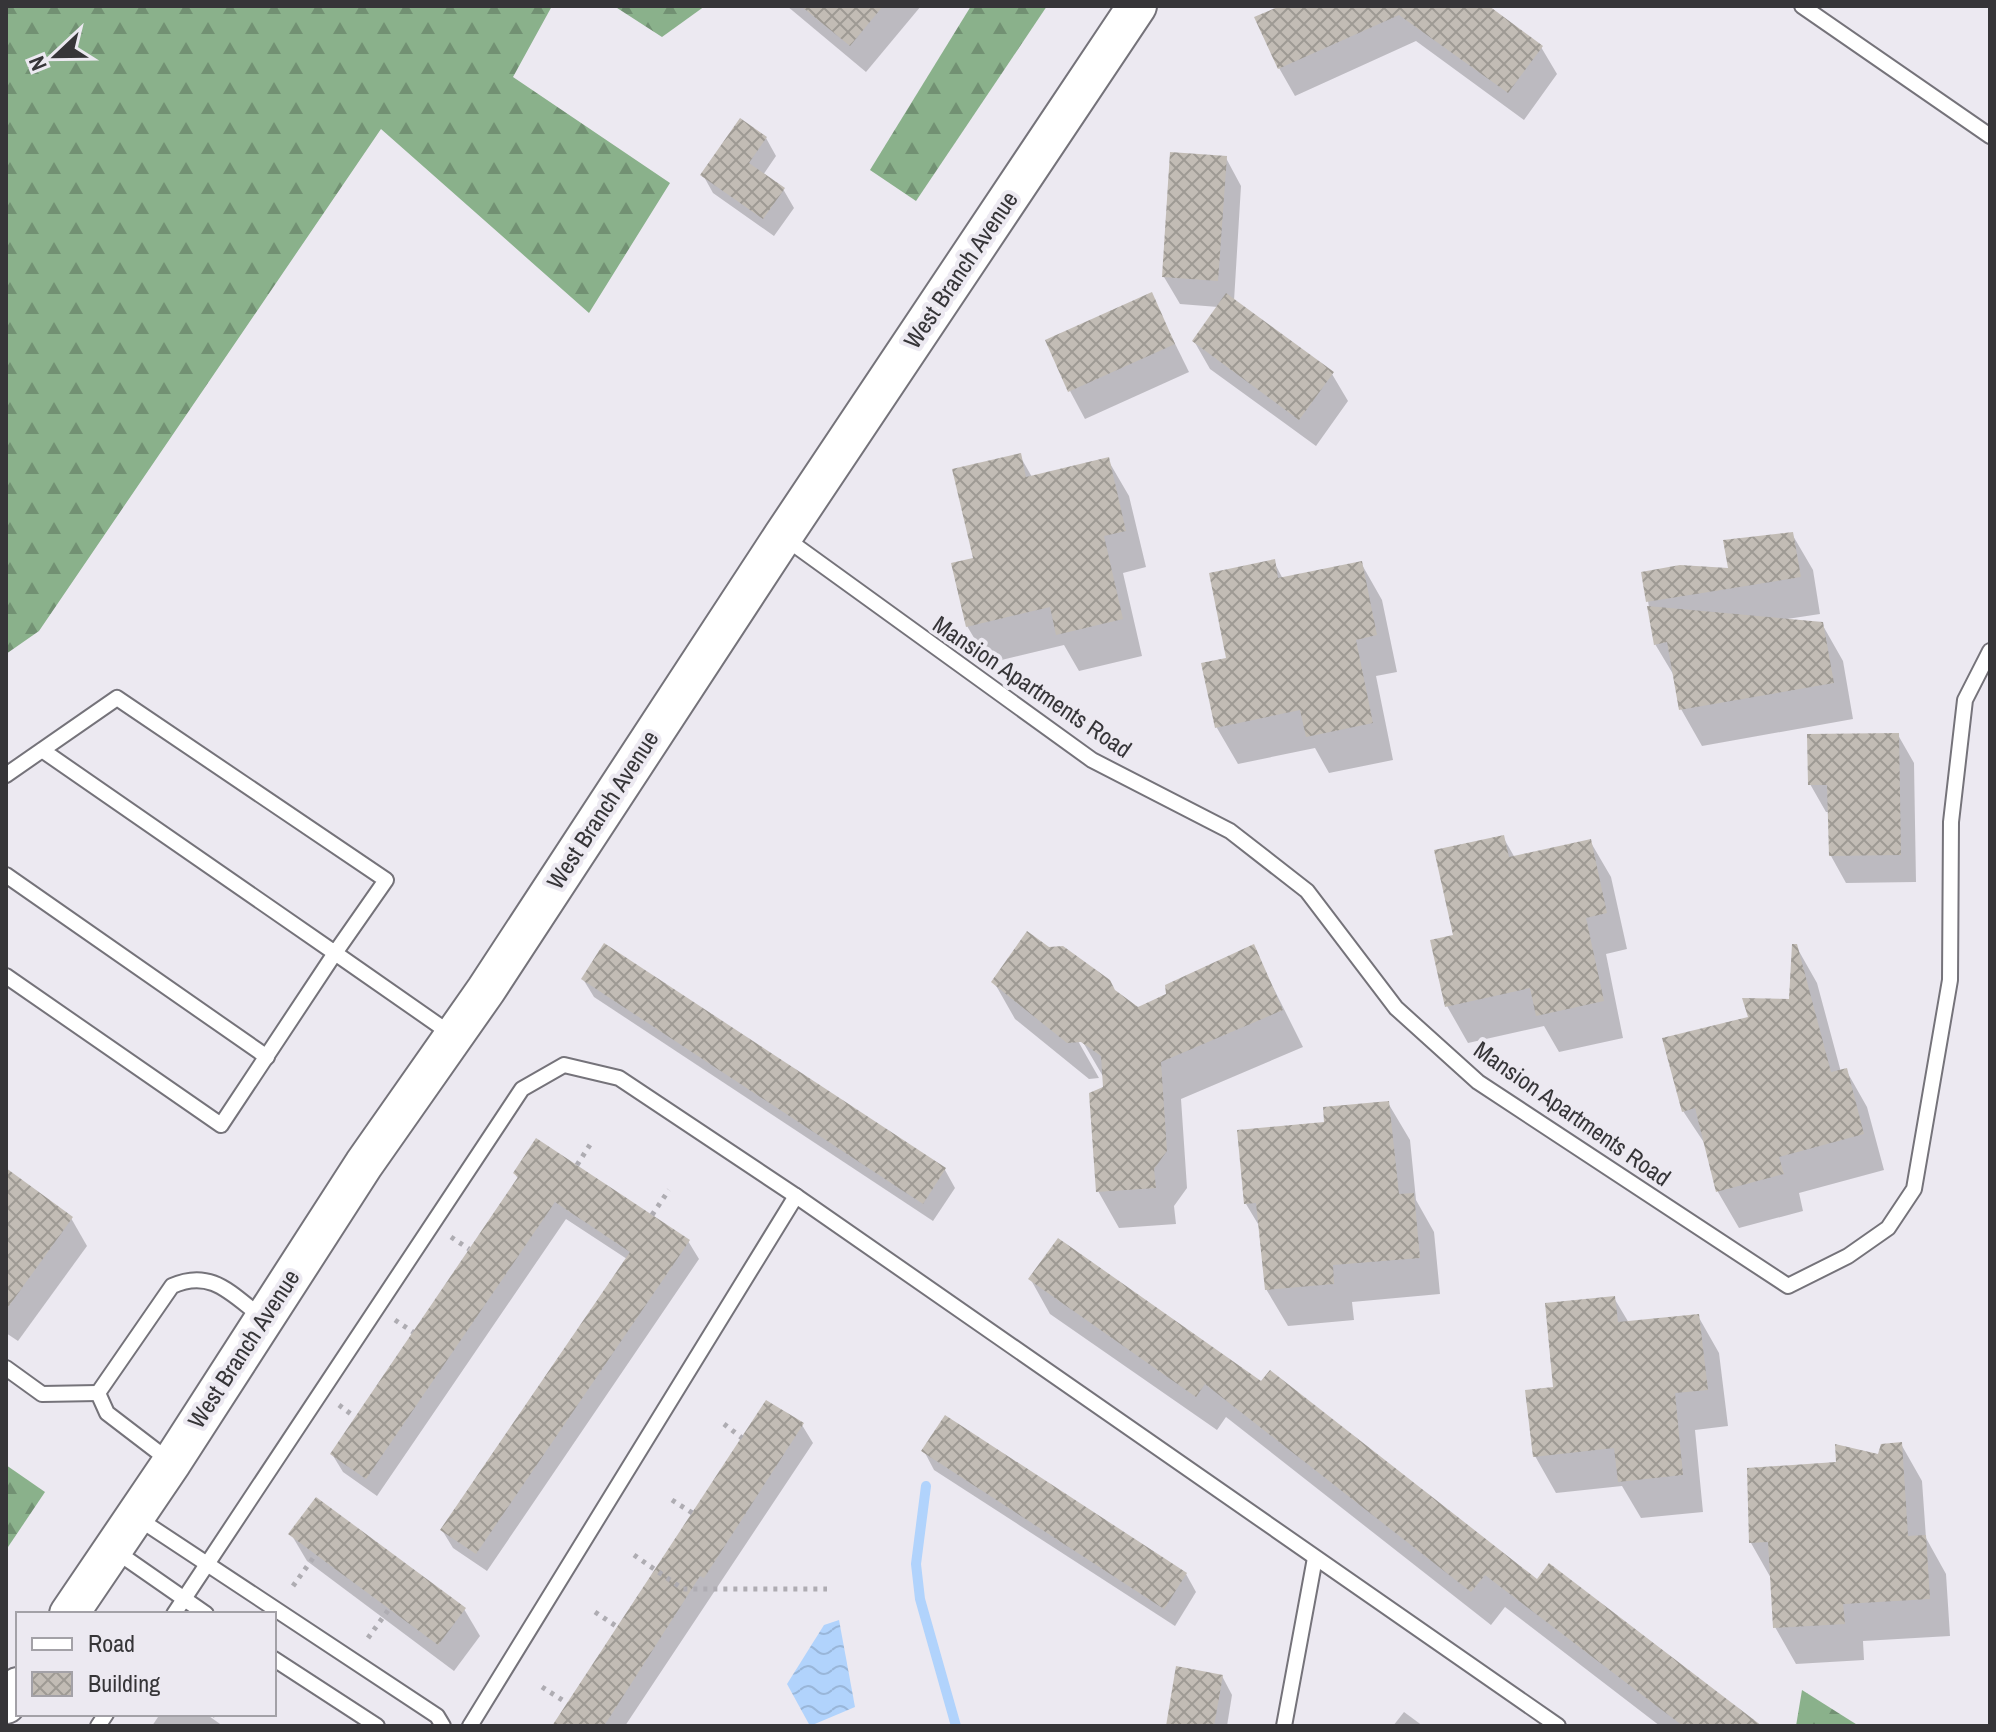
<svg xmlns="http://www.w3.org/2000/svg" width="1996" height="1732" font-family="'Archivo Narrow',sans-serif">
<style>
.forest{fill:url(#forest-firs)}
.water{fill:url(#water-waves)}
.shadow{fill:#0003}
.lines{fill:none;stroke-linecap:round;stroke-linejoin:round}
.stream{stroke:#b1d3fc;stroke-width:10}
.building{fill:url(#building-cross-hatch)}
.lane-casing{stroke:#75737a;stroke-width:18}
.secondary-casing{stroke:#75737a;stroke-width:42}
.path{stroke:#aeacb2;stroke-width:5;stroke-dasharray:4 6;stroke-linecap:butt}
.lane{stroke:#fff;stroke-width:14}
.secondary{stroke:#fff;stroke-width:38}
.labels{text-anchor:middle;stroke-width:8;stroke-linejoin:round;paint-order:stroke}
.street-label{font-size:24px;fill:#363538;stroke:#ece9f1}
</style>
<defs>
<pattern id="forest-firs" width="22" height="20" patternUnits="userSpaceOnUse" patternTransform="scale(2)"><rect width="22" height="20" fill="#8ab18b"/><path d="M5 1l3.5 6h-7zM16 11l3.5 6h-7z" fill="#729173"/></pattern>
<pattern id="water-waves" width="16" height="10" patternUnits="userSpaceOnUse" patternTransform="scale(2)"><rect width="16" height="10" fill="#b1d3fc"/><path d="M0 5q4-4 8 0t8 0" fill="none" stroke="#99b6d9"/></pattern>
<pattern id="building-cross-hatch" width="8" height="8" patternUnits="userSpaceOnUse" patternTransform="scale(2)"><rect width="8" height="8" fill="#c2bcb5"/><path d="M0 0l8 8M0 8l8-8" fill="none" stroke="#9e9a94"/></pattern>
</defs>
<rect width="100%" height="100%" fill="#ece9f1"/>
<g class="forest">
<polygon points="6,6 552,6 513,77 670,183 589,313 381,129 39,631 6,654"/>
<polygon points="614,6 705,6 662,37"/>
<polygon points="971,6 1047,6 916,201 870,170"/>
<polygon points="6,1465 45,1492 6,1550"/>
<polygon points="1802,1690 1859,1726 1796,1726"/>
</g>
<polygon class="water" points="839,1620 855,1707 810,1726 787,1684 824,1625"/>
<g class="shadow">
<polygon points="787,6 921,6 866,72"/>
<polygon points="1285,6 1485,6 1541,47 1557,74 1524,120 1416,41 1295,96 1279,68"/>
<polygon points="766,138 776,156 763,175 783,189 794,208 774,236 713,193 703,175"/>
<polygon points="1226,158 1241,186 1234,301 1332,374 1348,401 1316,446 1210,369 1194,341 1218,307 1180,304 1164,277"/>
<polygon points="1151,295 1189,372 1085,419 1070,391"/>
<polygon points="1020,456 1032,477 1108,460 1129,496 1146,567 1123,573 1142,656 1079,671 1064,645 989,663 967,626 976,559"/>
<polygon points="1792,534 1813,570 1820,614 1787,619 1822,624 1843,661 1853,719 1702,746 1681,709 1676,679 1655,644 1648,601 1730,570"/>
<polygon points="1274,562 1283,579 1361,563 1382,600 1397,672 1376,676 1393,760 1329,773 1315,748 1238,764 1217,728 1228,659"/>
<polygon points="1898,735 1914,763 1916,882 1846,883 1831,856 1830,812 1826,812 1810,784"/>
<polygon points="1503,837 1515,858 1590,841 1611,877 1627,949 1606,954 1623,1038 1559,1052 1544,1026 1468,1043 1447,1006 1455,936"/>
<polygon points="1796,946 1817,983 1841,1072 1846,1070 1867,1107 1884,1170 1799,1193 1803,1211 1739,1228 1718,1192 1707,1147 1683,1111 1750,1019 1791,1001"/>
<polygon points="1253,947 1303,1047 1181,1099 1187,1188 1174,1206 1176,1224 1119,1228 1098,1191 1104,1078 1077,1032 1074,1034 1099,1078 1089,1079 1015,1019 994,982 1115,993 1138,1009"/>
<polygon points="583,979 945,1170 955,1188 933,1221 594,997"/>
<polygon points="1388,1103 1410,1140 1416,1200 1434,1232 1440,1294 1352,1302 1354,1320 1288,1326 1266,1289 1261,1229 1246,1204 1326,1124"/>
<polygon points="6,1171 71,1218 87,1246 18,1341 6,1333"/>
<polygon points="515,1174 688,1241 699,1259 487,1571 453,1548 442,1530 627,1259 566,1219 377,1496 343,1472 332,1454 519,1180"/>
<polygon points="1031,1280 1537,1582 1758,1726 1660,1726 1505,1607 1491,1625 1226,1417 1217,1430 1050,1314"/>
<polygon points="1614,1298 1629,1323 1698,1316 1719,1353 1728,1426 1695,1430 1703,1512 1641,1518 1622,1486 1556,1493 1535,1456 1555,1389"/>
<polygon points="802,1425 813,1443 625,1726 554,1726 639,1594 643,1596"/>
<polygon points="1901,1444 1922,1481 1926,1538 1946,1574 1950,1636 1863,1641 1864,1660 1796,1664 1775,1627 1772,1580 1751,1543 1838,1464 1879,1456"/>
<polygon points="924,1451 1186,1574 1196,1592 1175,1626 934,1470"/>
<polygon points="291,1534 464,1609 480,1636 454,1671 307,1561"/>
<polygon points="1222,1676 1232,1695 1227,1726 1168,1726"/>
<polygon points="1404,1712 1423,1726 1393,1726"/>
<polygon points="160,1714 206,1714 223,1726 152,1726"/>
</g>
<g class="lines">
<polyline class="stream" points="926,1486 916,1564 920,1599 956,1726"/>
</g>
<g class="building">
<polygon points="801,6 883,6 850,46"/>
<polygon points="1280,6 1489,6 1543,46 1508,93 1399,15 1278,69 1254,17"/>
<polygon points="740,118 767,137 749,163 785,188 763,219 700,175"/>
<polygon points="1170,152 1227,156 1218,281 1162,277"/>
<polygon points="1152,292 1175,344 1068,392 1045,340"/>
<polygon points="1226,293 1334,372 1299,420 1192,341"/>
<polygon points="1021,453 1026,477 1109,457 1126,531 1104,536 1123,619 1056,635 1050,607 966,627 951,563 973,558 952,469"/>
<polygon points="1793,532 1801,577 1646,602 1641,572 1680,565 1728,568 1723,540"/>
<polygon points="1275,559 1278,578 1362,561 1377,635 1356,640 1373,723 1306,737 1300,710 1215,728 1201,663 1226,658 1209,573"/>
<polygon points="1647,606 1823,622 1834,683 1679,710 1667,642 1654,645"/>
<polygon points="1899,733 1901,855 1829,856 1827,785 1808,785 1807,734"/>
<polygon points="1504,835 1509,857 1591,839 1607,913 1586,918 1604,1001 1536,1016 1530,988 1445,1007 1430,940 1453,935 1434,850"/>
<polygon points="1027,931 1049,947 1063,946 1110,980 1115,990 1138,1007 1166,994 1165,985 1254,944 1283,1010 1161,1062 1167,1151 1154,1169 1156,1188 1096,1192 1089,1093 1103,1087 1101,1056 1081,1042 1067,1043 991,982"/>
<polygon points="604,943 946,1168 923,1204 581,979"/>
<polygon points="1792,944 1797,944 1831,1072 1847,1068 1864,1134 1779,1157 1784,1174 1716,1192 1695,1108 1682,1112 1662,1038 1748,1017 1742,998 1789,999"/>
<polygon points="1389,1101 1399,1194 1414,1193 1420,1258 1333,1265 1334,1284 1265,1290 1256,1203 1244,1204 1237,1130 1324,1122 1323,1107"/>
<polygon points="536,1138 690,1240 476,1554 440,1530 630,1252 555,1202 366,1479 330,1454 518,1177 513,1173"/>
<polygon points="6,1168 73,1217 6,1310"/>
<polygon points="1058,1238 1261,1381 1270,1370 1537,1579 1549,1563 1762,1726 1683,1726 1485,1575 1471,1592 1205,1384 1196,1397 1028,1279"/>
<polygon points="1615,1296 1618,1322 1699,1314 1708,1390 1675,1393 1683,1475 1618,1482 1614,1448 1533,1457 1525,1390 1553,1387 1545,1303"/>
<polygon points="766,1400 804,1423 704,1578 700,1576 604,1726 552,1726"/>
<polygon points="945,1415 1187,1573 1164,1609 921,1451"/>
<polygon points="1902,1442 1908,1536 1926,1535 1930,1599 1843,1604 1845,1624 1773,1628 1768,1542 1749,1543 1747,1468 1836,1462 1835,1444 1878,1454 1881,1444"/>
<polygon points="316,1497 466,1608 438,1645 288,1534"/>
<polygon points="1176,1666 1223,1675 1214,1726 1166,1726"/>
</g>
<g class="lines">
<g class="lane-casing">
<g id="lane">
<polyline points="1802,6 1990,136"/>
<polyline points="785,538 1092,760 1230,831 1307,891 1396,1008 1478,1082 1788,1286 1848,1256 1888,1228 1914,1189 1950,980 1951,822 1965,700 1990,651"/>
<polyline points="6,775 117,698 386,880 335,953 42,750"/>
<polyline points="6,875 267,1057"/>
<polyline points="6,976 221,1125 335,953 454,1036"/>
<polyline points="6,1368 42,1394 98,1393"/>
<path d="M 171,1462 L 107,1413 L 98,1393 L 172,1286 C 212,1268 232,1295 263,1318"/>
<polyline points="136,1517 437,1716 443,1726"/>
<polyline points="114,1550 206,1614"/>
<polyline points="174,1614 522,1089 564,1065 619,1078 796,1196 1558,1726"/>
<polyline points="274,1659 377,1726"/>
<polyline points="98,1726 106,1714"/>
<polyline points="470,1726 796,1196"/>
<polyline points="1284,1726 1315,1558"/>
</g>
</g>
<g class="secondary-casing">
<g id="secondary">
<polyline points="69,1614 172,1462 364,1164 486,990 783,536 1137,6"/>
<polyline points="6,1704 18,1687"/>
</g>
</g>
<g class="path">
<polyline points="577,1165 593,1140"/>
<polyline points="652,1215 669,1190"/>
<polyline points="451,1237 469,1249"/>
<polyline points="395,1320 413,1332"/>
<polyline points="339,1405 355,1417"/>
<polyline points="724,1424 742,1438"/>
<polyline points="672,1500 694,1514"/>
<polyline points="634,1555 683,1589 827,1589"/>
<polyline points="293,1586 316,1554"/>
<polyline points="595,1612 616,1626"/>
<polyline points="368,1638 389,1609"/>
<polyline points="542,1687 567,1703"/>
<polyline points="212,1716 214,1714"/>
</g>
<use href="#lane" class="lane"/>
<use href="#secondary" class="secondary"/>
</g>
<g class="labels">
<g class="street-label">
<text transform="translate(961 270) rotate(-56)" y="8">West Branch Avenue</text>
<text transform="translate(1032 687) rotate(34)" y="8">Mansion Apartments Road</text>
<text transform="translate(603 810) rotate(-57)" y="8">West Branch Avenue</text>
<text transform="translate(1572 1114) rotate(35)" y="8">Mansion Apartments Road</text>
<text transform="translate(244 1349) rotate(-57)" y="8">West Branch Avenue</text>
</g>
</g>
<rect width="1996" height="1732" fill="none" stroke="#363538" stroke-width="16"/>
<rect x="16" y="1612" width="260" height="104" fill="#ece9f1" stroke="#a3a1a7" stroke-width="2"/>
<rect x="32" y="1638" width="40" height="12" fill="#ffffff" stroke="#a3a1a7" stroke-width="2"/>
<text x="88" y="1652" font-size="24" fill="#363538">Road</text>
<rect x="32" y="1672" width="40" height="24" fill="url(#building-cross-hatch)" stroke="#a3a1a7" stroke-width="2"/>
<text x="88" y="1692" font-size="24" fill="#363538">Building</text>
<g transform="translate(56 56) rotate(248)" stroke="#ece9f1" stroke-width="6" paint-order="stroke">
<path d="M0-6L14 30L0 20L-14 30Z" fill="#363538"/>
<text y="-12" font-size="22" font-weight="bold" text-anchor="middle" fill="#363538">N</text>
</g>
</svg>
